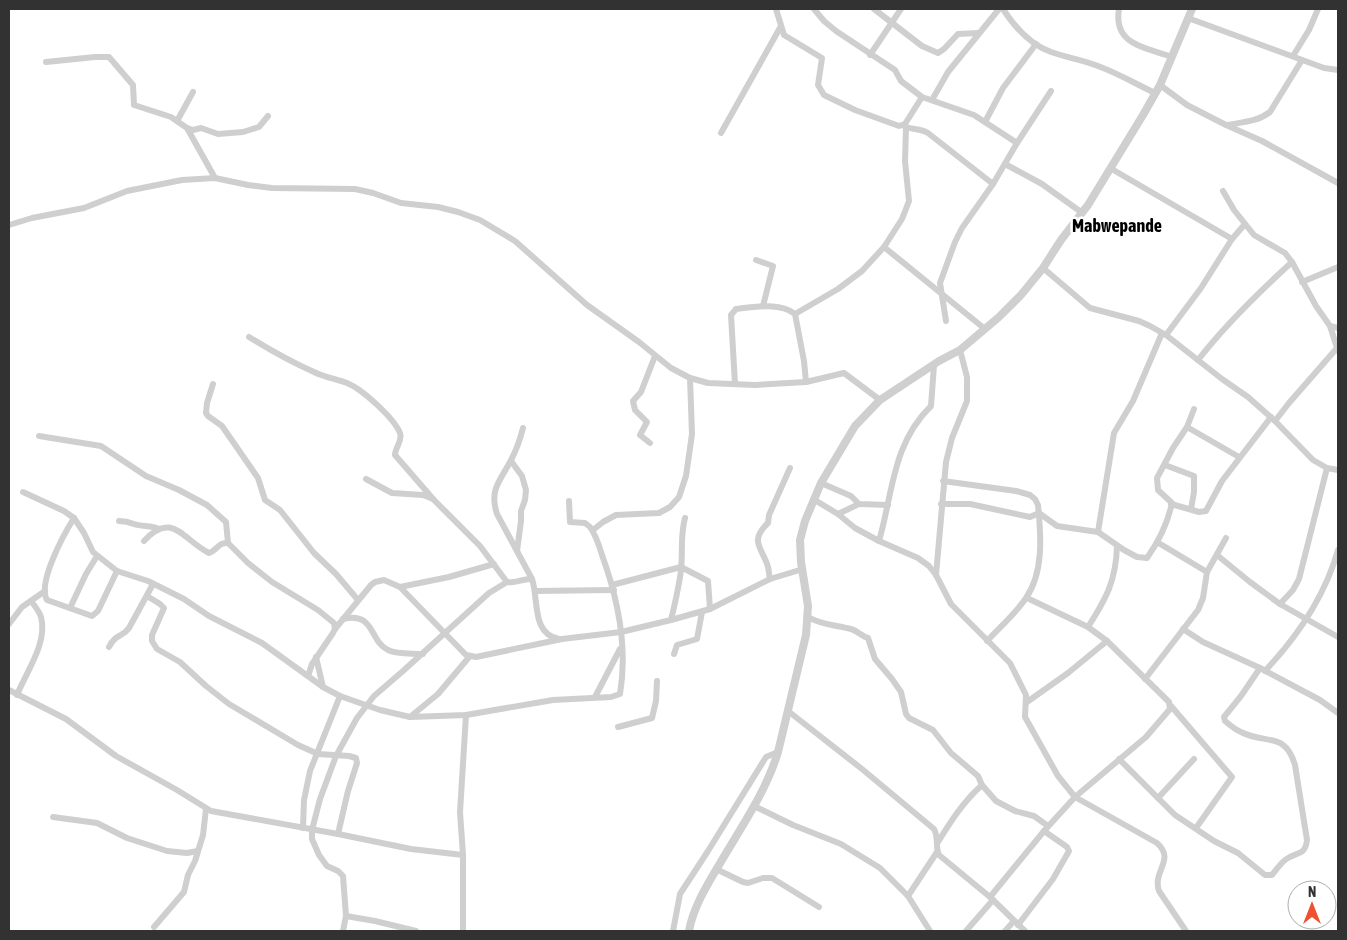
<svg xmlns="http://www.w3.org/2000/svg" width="1347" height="940" font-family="'Asap Condensed',sans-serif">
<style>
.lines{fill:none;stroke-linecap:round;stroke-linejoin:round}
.minor{stroke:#cfcfcf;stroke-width:6}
.tertiary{stroke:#cfcfcf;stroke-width:8}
.labels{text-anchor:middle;stroke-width:5;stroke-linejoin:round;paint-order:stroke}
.quarter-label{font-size:18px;font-weight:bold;fill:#000;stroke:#fff}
</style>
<rect width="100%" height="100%" fill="#fff"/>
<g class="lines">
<g class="minor">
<polyline points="776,9 784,35 822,58 818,85 824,95 855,110 899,126 905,124 922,97"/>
<polyline points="814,9 824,21 836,31 895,70 901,81 922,97 974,115 1017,143"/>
<polyline points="874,9 922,46 938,53 944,49 958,34 978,33"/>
<path d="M 1003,9 C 1014,26 1031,45 1051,52 C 1068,58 1085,60 1103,68 C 1121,75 1138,85 1155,93"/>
<path d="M 1119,9 C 1113,45 1145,47 1172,57"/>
<polyline points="1188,18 1324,68 1338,70"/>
<polyline points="870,55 901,9"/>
<polyline points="1293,56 1309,30 1318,9"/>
<polyline points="46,62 95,57 109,57 133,85 134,105 171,117 187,128 215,178"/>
<polyline points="1160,85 1187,105 1226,125 1262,141 1338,183"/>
<polyline points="932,100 948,72 999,9"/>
<polyline points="177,121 193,92"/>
<polyline points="985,122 1003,88 1036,44"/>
<path d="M 1227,125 C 1243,122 1257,122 1270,112 L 1302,60"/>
<path d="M 904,126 C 911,130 920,128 928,133 L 993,184"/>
<polyline points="187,128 193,130 201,128 218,134 243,132 259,127 268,116"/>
<polyline points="721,133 781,26"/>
<polyline points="1005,164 1042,184 1081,212"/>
<polyline points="1110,168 1232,239"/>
<polyline points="1223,191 1234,210 1254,235 1285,253 1292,262 1316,306 1330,326 1338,328"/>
<polyline points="9,225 32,218 84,208 127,191 182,180 215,178 248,185 272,188 355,189 373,193 401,203 438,207 458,212 480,220 515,241 587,305 639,342 671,368 690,378 708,383 755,385 806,382 844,373 880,400"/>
<polyline points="884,247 985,329"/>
<polyline points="756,260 773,266 763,306"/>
<polyline points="1043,268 1090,308 1139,321 1150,326 1166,335 1222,379 1248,397 1275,421 1313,460 1327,468 1338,470"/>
<polyline points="1302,282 1338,267"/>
<polyline points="795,314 838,289 862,271 884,247 902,219 909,201 905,161 906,128"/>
<polyline points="946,321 940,283 955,242 962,228 993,184 1017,143 1051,91"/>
<polyline points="1330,326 1338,351"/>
<polyline points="1166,335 1201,288 1232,239 1245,224"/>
<path d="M 249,337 C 270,350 291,362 314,372 C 324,377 336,379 347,383 C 362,389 394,418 400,433 C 403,441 395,447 395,455 L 434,500 L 480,546 L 507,582 C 516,584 523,578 532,579 C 539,599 531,634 559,639"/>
<path d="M 1198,360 C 1226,324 1258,293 1292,262"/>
<polyline points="213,384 207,403 206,413 208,416 222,426 258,478 265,500 280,510 314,553 336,574 358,600"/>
<path d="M 735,384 L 731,315 L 736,309 C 753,307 780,302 795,314 L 804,361 L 806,382"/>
<polyline points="1275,421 1289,403 1337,348"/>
<polyline points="1187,427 1239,457"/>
<path d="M 523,428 C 520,440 516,451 510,462 C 500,481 489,490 497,514 L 532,579"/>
<polyline points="39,436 101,446 146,476 179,490 207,505 226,522 228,543 248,563 272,582 318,610 334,623 335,629 333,633 312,664 308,676"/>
<polyline points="650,443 640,435 647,422 635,410 633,401 641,392 655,356"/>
<polyline points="511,461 522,476 526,490 525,500 521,511 521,521 517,551"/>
<polyline points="1165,465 1194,476 1194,492 1191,509"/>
<polyline points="366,479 392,493 423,495 433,499"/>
<path d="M 943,481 L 1016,491 L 1030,495 L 1035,499 L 1038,505 C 1041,535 1044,572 1026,598 C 1016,613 1000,627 987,641"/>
<polyline points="821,483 851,496 859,504 888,505"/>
<path d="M 23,492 L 64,511 L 74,518 L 84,533 L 93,552 L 117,571 L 148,581 L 184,599 L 209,616 L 262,643 L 323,687 L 340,696 L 380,710 L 410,717 L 466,715 L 553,700 L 611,697 L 620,694 C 628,647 618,599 602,555 C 599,545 596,535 590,527 L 585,523 L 570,522 L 569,501"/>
<path d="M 813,499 L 838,514 L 855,528 L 879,541 L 918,558 L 929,566 L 936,575 L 951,604 L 1010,663 L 1026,695 L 1025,717 L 1058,776 L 1075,797 L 1157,843 C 1176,860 1152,871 1159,891 L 1186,931"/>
<path d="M 941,504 L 970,504 L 1030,517 L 1039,513 L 1057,526 L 1098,532 L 1124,550 L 1137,557 L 1147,558 C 1159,541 1168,522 1172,503 L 1158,490 L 1157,478 L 1173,448 L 1187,427 L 1194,409"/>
<polyline points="1171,504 1199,512 1206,511 1222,481 1271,417"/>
<polyline points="838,514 859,504"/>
<path d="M 74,518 C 64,534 37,583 47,600 L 92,616 L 98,611 L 117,571"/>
<path d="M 119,521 C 126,521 129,522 134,524 C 142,527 151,525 159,529"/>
<polyline points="593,530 603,522 616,515 659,513 670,507 679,497 686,476 692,434 690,378"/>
<polyline points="1098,532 1114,433 1133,401 1162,333"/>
<path d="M 144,541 C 172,510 183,540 209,553 C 217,551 218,542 228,543"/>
<path d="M 879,541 C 893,493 892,444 931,406 L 934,365"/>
<polyline points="1157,542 1207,572"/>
<polyline points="1217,555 1250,582 1280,604 1338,637"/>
<polyline points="936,575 946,462 952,438 967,401 967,377 960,350"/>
<path d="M 770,579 C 769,575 769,571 768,567 C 763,548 748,542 768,523 L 769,515 L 790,468"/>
<polyline points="612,585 681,567 708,581 710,609"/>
<polyline points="400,587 449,577 494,564"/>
<polyline points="535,591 614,590"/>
<polyline points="147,596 160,604 164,608 152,635 152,641 157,649 180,662 206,686 229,704 298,745 318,754 349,756 356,758 357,763 348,791 338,834"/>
<polyline points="1280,604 1293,590 1299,579 1327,468"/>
<polyline points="70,608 86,574 97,556"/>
<path d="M 808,617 C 821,625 836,625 851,629 C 858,631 861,636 868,638 L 875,659 L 892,679 L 901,692 L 906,714 L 909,718 L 933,730 L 951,753 L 978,776 L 982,785 L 996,801 L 1015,811 L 1034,816 L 1048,826"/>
<path d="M 343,619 C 375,611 369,641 388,650 C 398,655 412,653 423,654"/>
<path d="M 671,620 C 675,603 679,587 681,570 C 683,552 680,536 685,518"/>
<polyline points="9,624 22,607 45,591"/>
<path d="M 1088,627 C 1106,599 1116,581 1117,546"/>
<polyline points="335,629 371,585 375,582 384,580 400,587 466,655 476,657 562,639 621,632 671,620 710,609 770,579 803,569"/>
<polyline points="1183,629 1203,642 1260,668 1320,700 1338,713"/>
<path d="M 109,647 C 116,633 122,638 129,628 L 153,584"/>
<polyline points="674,654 677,645 697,639 702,612"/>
<polyline points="316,657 323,687"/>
<path d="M 1265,671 C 1297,637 1325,596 1338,550"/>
<polyline points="1145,679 1198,610 1203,598 1207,572 1226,538"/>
<polyline points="9,690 66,719 116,756 177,790 211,811 338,834 411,849 463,855"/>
<path d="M 17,695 C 26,672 48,643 41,617 C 39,611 35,606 31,601"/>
<polyline points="595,697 620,649"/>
<polyline points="1027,702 1068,673 1107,641"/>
<polyline points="1171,706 1232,777 1196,828"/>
<path d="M 788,711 L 862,769 L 934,829 C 939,838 935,847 939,855 L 990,897 L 1025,931"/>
<polyline points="410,717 438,694 470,656"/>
<polyline points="618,727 652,718 656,701 657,681"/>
<path d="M 1119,759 L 1175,815 L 1214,841 L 1238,853 L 1265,875 L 1272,875 C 1276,870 1280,864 1285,860 C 1296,851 1305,857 1307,840 L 1295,765 C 1285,731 1266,745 1241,732 C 1235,730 1230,725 1225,721 L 1224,717 L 1241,696 L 1260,668"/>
<polyline points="1158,798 1194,759"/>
<polyline points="754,806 793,825 841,844 880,868 908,896 930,931"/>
<polyline points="53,817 97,823 127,838 167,851 187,853 198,851"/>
<polyline points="303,828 304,800 310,771 340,696"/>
<path d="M 938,842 C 951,821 963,802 982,785"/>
<polyline points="716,869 743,882 748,883 763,878 772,878 819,907"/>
<polyline points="908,896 937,852"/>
<polyline points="990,897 1044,831 1075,797 1146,737 1170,709 1169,702 1107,641 1088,627 1027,598"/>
<polyline points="346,916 375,921 416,931"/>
<polyline points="1018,925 1053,879 1069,851 1067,847 1044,831"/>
<polyline points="154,927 184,892 188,875 195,861 203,835 206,809"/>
<polyline points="343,931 346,916 343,876 338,871 327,866 319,855 312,839 312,830 320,799 336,756 357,718 374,696 403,671 489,593 507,582"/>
<polyline points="463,931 463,855 460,812 466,715"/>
<polyline points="673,931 680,894 708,851 766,757 778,752"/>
<polyline points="966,931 993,900"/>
<polyline points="1005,931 1014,921"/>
</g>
<path class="tertiary" d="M 689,931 C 693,908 707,885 719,865 C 740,829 766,792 778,752 L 806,635 L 808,606 L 801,562 L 800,540 L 805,521 L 821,483 L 855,426 L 880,400 L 939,361 L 960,350 L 999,317 L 1021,295 L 1043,268 L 1061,240 L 1088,205 L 1143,115 L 1160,85 L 1192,9"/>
</g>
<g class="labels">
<g class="quarter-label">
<text x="1117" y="232">Mabwepande</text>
</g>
</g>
<rect width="1347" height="940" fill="none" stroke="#323232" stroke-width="20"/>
<g transform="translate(1312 905)"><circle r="24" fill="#ffffff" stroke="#adadad"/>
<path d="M0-4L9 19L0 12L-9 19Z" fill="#ef502f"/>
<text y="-8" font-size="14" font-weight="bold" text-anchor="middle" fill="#323232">N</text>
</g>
</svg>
